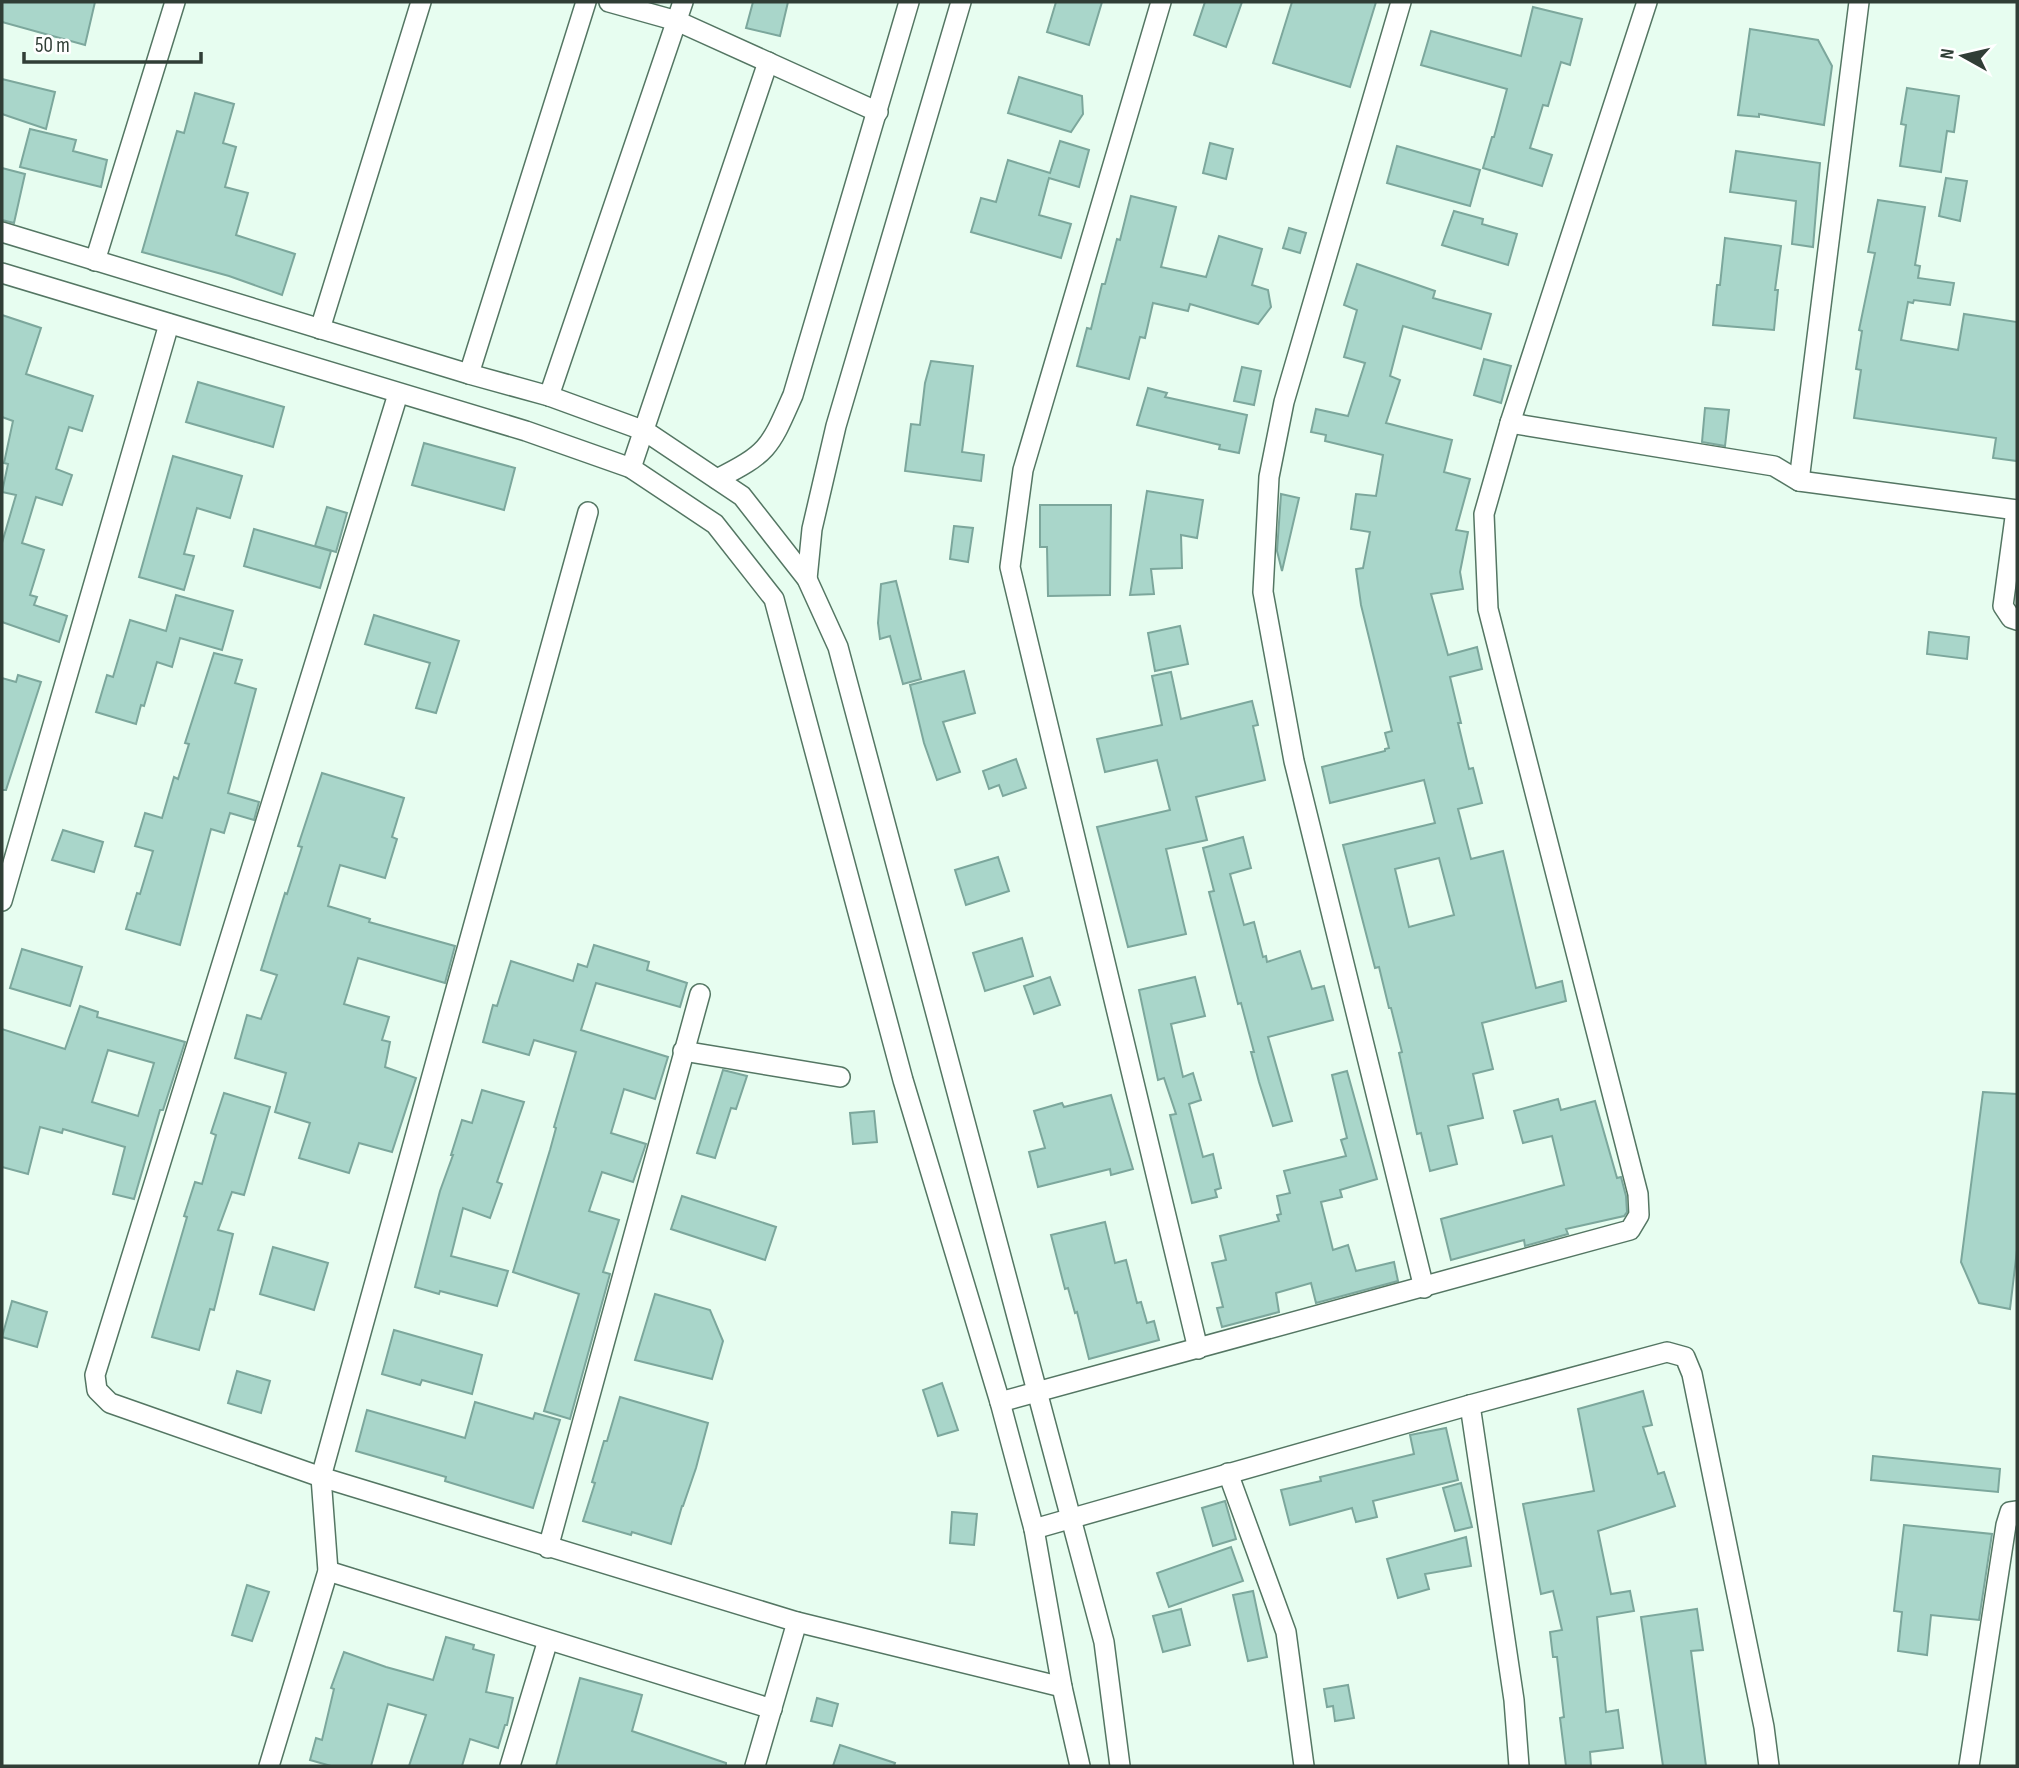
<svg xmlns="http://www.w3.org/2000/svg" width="2019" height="1768" font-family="'Sofia Sans Condensed',sans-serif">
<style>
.building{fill:#a9d6ca;stroke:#7ca79c;stroke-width:2;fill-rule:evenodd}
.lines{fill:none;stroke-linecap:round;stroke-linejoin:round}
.minor-casing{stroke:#547663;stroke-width:22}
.minor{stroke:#fff;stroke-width:19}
</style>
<rect width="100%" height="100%" fill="#e7fdf0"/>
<g class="building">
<polygon points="2,2 95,2 85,45 2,22"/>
<polygon points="753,2 788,2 780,36 746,28"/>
<polygon points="1056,2 1102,2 1089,45 1047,32"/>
<polygon points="1205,2 1242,2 1226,47 1194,35"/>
<polygon points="1292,2 1376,2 1350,87 1273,63"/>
<polygon points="1533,7 1582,19 1570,65 1561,62 1548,106 1543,105 1530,148 1552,155 1542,186 1483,168 1492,137 1494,137 1507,89 1421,65 1431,31 1521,56"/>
<polygon points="1750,29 1818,40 1832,66 1824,125 1759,114 1759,117 1738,115"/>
<polygon points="1019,77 1082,96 1083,114 1071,132 1008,113"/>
<polygon points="2,79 55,92 46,129 2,114"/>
<polygon points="1907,88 1959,96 1954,132 1947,131 1941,172 1900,166 1906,125 1901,124"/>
<polygon points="195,93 234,104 223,143 236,147 225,187 248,193 236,235 295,254 282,295 229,276 142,252 177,131 184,133"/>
<polygon points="30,129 76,140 73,151 107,160 101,187 20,167"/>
<polygon points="1060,141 1089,150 1079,187 1049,178 1039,215 1071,224 1061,258 971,232 981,198 996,202 1008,160 1050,173"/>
<polygon points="1210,143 1233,149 1226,179 1203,173"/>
<polygon points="1397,146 1480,170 1470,206 1387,183"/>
<polygon points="1736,151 1820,163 1813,247 1792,244 1796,201 1730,192"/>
<polygon points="2,168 25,174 14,223 2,220"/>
<polygon points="1946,178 1967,181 1960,221 1939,216"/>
<polygon points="1131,196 1176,207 1161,267 1206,277 1219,236 1262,249 1252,285 1268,290 1271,307 1258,324 1190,304 1188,311 1153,303 1145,338 1140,337 1129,379 1077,366 1087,328 1091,329 1102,284 1105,284 1117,239 1120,240"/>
<polygon points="1878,200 1925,207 1915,265 1920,266 1918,278 1954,283 1950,305 1914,300 1913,303 1908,302 1901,340 1958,350 1964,314 2017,322 2017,461 1993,458 1996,438 1854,418 1861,370 1856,369 1862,331 1859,330 1875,253 1868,252"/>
<polygon points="1454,211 1483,219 1482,224 1517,234 1508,265 1442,245"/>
<polygon points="1289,228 1306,233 1300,253 1283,248"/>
<polygon points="1725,238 1781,246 1775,290 1778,290 1774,330 1713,325 1717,285 1720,285"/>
<path d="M 1357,264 L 1435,291 L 1433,298 L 1491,314 L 1481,349 L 1403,326 L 1390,376 L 1400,380 L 1386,423 L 1452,440 L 1444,472 L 1470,479 L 1456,530 L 1468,532 L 1460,572 L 1463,589 L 1431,594 L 1448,655 L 1477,647 L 1482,669 L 1450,677 L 1461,723 L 1458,723 L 1469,769 L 1473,768 L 1482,803 L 1458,809 L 1471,859 L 1503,851 L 1536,988 L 1562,981 L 1566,1001 L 1482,1023 L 1493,1069 L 1473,1074 L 1483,1118 L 1448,1126 L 1457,1164 L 1430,1171 L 1421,1133 L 1417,1134 L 1399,1053 L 1402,1052 L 1391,1008 L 1389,1008 L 1379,967 L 1375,968 L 1343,845 L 1435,823 L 1424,780 L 1330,803 L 1322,767 L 1385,751 L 1385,749 L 1389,748 L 1385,733 L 1392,731 L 1361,605 L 1356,569 L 1363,568 L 1370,532 L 1351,529 L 1356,494 L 1376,496 L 1383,455 L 1325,441 L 1326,435 L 1311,432 L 1316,409 L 1348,416 L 1365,363 L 1344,357 L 1357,310 L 1344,305 ZM 1439,858 L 1454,915 L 1409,927 L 1395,869 Z"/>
<polygon points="2,315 41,328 26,374 93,396 82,431 69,427 56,469 72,475 62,505 36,497 22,543 44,550 30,595 37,597 34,605 67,616 59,642 2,622 2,543 16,495 2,492 8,464 4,463 13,421 2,417"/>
<polygon points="1484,359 1511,366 1501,403 1474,395"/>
<polygon points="931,361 973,366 962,452 984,455 981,481 905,471 911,424 920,425 925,383"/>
<polygon points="1242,367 1261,371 1254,405 1234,401"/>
<polygon points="198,382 284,407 273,447 186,422"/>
<polygon points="1148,388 1167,393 1165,397 1247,415 1239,453 1219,449 1220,445 1137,425"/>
<polygon points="1705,408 1729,410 1725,446 1702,442"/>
<polygon points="424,443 515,468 504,510 412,485"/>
<polygon points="173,456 242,476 230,518 197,508 184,554 194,556 184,590 139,577"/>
<polygon points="1147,491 1203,500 1197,538 1181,535 1182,568 1151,569 1154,594 1130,595"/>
<polygon points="1281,494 1299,498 1282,571 1277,551"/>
<polygon points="1040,505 1111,505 1110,595 1048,596 1047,547 1040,547"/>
<polygon points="327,507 347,513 336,552 315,546"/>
<polygon points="954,526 973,528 968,562 950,559"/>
<polygon points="254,529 331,551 320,588 244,566"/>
<polygon points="896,581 921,679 903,684 890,636 880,639 878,623 881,584"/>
<polygon points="176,595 233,611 222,650 180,638 172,667 157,662 144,706 141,705 136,724 96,712 107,675 113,677 130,620 166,631"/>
<polygon points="374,615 459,641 436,713 416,708 430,663 365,644"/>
<polygon points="1180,626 1188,664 1155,671 1148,633"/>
<polygon points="1929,632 1969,637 1967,659 1927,654"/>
<polygon points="214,653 242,660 235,683 256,689 228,793 259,802 254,820 230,813 224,833 211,829 180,945 126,929 137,893 140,894 153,851 135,846 145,813 162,818 174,777 178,779 189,744 185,743"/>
<polygon points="964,671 975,713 943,722 960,772 937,780 924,743 910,685"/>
<polygon points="1171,672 1181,719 1252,701 1258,725 1253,726 1265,780 1196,797 1207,840 1166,849 1186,934 1128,947 1097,827 1170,810 1157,760 1105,772 1097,739 1162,725 1152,676"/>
<polygon points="18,675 41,682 6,790 2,790 2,678 16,682"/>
<polygon points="1016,759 1026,788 1003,796 999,785 989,789 983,771"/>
<polygon points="322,773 404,798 392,837 397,839 385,878 340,865 328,906 370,919 369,922 455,946 445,983 358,958 344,1004 389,1017 382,1040 390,1042 385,1067 416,1078 392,1152 359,1143 349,1173 299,1158 310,1123 275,1112 286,1073 235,1058 247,1015 261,1019 277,975 261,970 285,893 287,894 302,847 298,846"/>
<polygon points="63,830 103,842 94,872 52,860"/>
<polygon points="1243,837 1251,868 1230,874 1244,925 1254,922 1263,957 1266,956 1267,962 1300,951 1312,989 1324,986 1333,1020 1268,1037 1292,1121 1273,1126 1259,1082 1251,1052 1254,1052 1241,1003 1238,1004 1209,892 1214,891 1203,848"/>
<polygon points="998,857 1009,891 966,905 955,870"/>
<polygon points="1022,938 1033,976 985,991 973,953"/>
<polygon points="594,945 649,962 647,970 687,983 680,1007 596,983 581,1030 668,1057 655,1099 624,1089 611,1133 646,1144 633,1182 602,1172 589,1211 619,1220 603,1272 610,1274 570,1419 544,1411 579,1294 513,1272 550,1150 556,1128 554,1127 576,1052 534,1040 529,1055 483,1042 493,1005 497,1006 511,961 573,981 578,964 587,967"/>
<polygon points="22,949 82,967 70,1006 10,988"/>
<polygon points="1050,977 1060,1005 1034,1014 1024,986"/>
<polygon points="1195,977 1205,1016 1171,1024 1183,1077 1193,1073 1201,1100 1189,1104 1203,1157 1213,1154 1221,1188 1215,1190 1217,1197 1192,1203 1170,1115 1176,1114 1164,1078 1158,1080 1139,990"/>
<path d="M 80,1006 L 98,1012 L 97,1017 L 185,1042 L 163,1110 L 160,1110 L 134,1199 L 113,1194 L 125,1147 L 63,1129 L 62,1133 L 40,1127 L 28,1174 L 2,1167 L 2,1029 L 65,1049 ZM 108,1050 L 154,1063 L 138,1116 L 92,1102 Z"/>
<polygon points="723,1070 747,1076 736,1109 731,1108 715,1158 697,1153"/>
<polygon points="1347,1071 1377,1179 1340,1190 1342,1197 1321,1202 1333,1250 1348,1245 1356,1271 1394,1262 1398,1281 1316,1303 1311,1283 1276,1293 1279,1312 1222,1327 1217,1308 1223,1307 1212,1263 1226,1260 1220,1236 1279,1221 1277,1215 1281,1214 1277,1196 1290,1193 1284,1171 1346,1156 1341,1140 1347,1138 1332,1075"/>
<polygon points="482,1090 524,1102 497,1182 502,1184 490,1218 463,1208 451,1256 508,1271 497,1306 440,1291 439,1294 415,1287 440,1191 453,1155 451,1155 462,1120 472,1123"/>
<polygon points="1983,1092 2017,1094 2017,1250 2010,1309 1979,1303 1961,1262"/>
<polygon points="224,1093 270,1107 244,1195 232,1192 218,1230 233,1234 214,1310 210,1309 199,1350 152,1337 187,1217 184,1216 195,1182 202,1184 216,1135 211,1133"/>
<polygon points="1111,1095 1133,1169 1111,1175 1110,1169 1038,1187 1029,1152 1045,1148 1034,1111 1062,1103 1064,1107"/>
<polygon points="1558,1099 1561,1110 1595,1101 1617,1178 1621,1177 1626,1196 1627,1212 1624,1216 1566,1229 1568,1234 1525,1246 1524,1240 1451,1260 1441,1219 1564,1185 1552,1136 1523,1143 1514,1111"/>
<polygon points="874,1111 877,1142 853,1144 850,1113"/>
<polygon points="682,1196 776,1227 765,1260 671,1229"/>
<polygon points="1105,1222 1115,1263 1126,1260 1137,1303 1141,1302 1147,1323 1154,1321 1159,1340 1089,1359 1077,1312 1075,1313 1068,1288 1065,1289 1051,1235"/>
<polygon points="273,1247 328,1263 314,1310 260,1294"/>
<polygon points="655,1294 710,1310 723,1341 712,1379 635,1360"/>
<polygon points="12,1301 47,1312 37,1347 2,1337"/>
<polygon points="394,1330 482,1355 472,1394 422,1380 420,1385 382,1374"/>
<polygon points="237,1371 270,1381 261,1413 228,1403"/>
<polygon points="942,1383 958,1430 938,1436 923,1390"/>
<polygon points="1643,1391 1652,1425 1643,1427 1658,1474 1664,1472 1675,1506 1598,1531 1611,1594 1630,1591 1634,1611 1597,1617 1606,1712 1618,1710 1623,1748 1590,1752 1591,1766 1566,1766 1560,1718 1564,1717 1557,1657 1553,1657 1550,1632 1562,1630 1553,1591 1541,1594 1523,1504 1594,1491 1578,1409"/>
<polygon points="620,1397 708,1423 696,1468 683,1506 682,1506 671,1544 632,1532 631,1535 583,1521 595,1483 592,1482 604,1441 607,1441"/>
<polygon points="475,1402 533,1419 535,1413 560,1420 533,1508 445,1481 446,1477 356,1451 367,1410 465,1438"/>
<polygon points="1446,1428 1458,1480 1373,1501 1377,1517 1356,1522 1352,1508 1290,1525 1281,1490 1321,1481 1320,1477 1414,1454 1410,1435"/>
<polygon points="1873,1456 2000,1469 1998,1492 1871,1480"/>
<polygon points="1461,1483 1472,1527 1455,1531 1443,1488"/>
<polygon points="1225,1501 1236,1539 1213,1546 1202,1508"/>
<polygon points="952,1512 977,1514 974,1545 950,1543"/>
<polygon points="1904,1525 1992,1534 1979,1620 1931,1615 1927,1655 1898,1651 1902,1612 1894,1611"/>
<polygon points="1466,1537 1471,1566 1425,1574 1429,1589 1398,1598 1387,1559"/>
<polygon points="1231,1547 1243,1581 1169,1607 1157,1573"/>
<polygon points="247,1585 269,1592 252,1641 232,1635"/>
<polygon points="1253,1591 1267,1657 1248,1661 1233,1595"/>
<polygon points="1181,1609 1190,1645 1163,1652 1153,1616"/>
<polygon points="1697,1609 1703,1650 1691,1651 1706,1766 1663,1766 1641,1617"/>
<polygon points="446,1637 474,1645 473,1649 494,1655 486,1692 513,1698 507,1725 505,1725 498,1748 470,1739 462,1766 409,1766 426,1715 388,1704 371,1766 331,1766 310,1760 316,1738 322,1740 334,1689 331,1688 344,1652 386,1667 433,1680"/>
<polygon points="580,1678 642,1695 632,1731 726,1763 726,1766 556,1766"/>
<polygon points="1348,1685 1354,1718 1335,1721 1333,1706 1327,1707 1324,1689"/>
<polygon points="817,1698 838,1704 832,1726 811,1721"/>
<polygon points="840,1745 895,1763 894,1766 833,1766"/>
</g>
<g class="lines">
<g class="minor-casing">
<g id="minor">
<polyline points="609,2 677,21 878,112"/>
<polyline points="1161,2 1023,470 1010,567 1198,1349"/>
<polyline points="1401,2 1284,402 1269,477 1263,592 1294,761 1424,1288"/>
<polyline points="2,232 469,374 549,396 645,431 742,496 807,579 838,647 1104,1642 1120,1766"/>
<polyline points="95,261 175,2"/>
<polyline points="2,273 526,431 631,468 715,524 774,599 903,1080 1000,1402 1034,1529 1062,1687 1080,1766"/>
<polyline points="320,329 421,2"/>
<polyline points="469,374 586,2"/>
<polyline points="398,394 95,1375 97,1390 110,1403 321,1477 797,1622 1062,1687"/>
<polyline points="549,396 683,2"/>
<polyline points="1510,423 1774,466 1799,481 2017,510"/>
<polyline points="631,468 768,62"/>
<path d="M 717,479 C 769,453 770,447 793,395 L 909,2"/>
<polyline points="1799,481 1859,2"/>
<polyline points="2016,510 2003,606 2011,618 2017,620"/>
<polyline points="807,579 812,529 836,426 961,2"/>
<polyline points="2,901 169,324"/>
<polyline points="683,1051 840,1077"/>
<polyline points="1000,1402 1630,1230 1639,1215 1638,1194 1488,609 1484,514 1510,423 1647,2"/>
<polyline points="1470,1405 1514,1700 1519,1766"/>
<polyline points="1228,1473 1286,1632 1304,1766"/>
<polyline points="1034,1529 1470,1405 1667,1352 1685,1357 1692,1374 1764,1727 1769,1766"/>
<polyline points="548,1548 700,994"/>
<polyline points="328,1571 772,1709"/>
<polyline points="269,1766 328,1571 321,1477 588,512"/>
<polyline points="510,1766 548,1640"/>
<polyline points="755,1766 797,1622"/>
<polyline points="1969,1766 2006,1525 2010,1512 2017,1511"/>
</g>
</g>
<use href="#minor" class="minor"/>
</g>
<rect width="2019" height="1768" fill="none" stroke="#303e36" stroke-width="7"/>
<g transform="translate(1963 56) rotate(278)" stroke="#ffffff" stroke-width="5" paint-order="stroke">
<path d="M0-5L12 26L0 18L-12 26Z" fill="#303e36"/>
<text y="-10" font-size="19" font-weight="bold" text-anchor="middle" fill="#303e36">N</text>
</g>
<path d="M24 52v10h177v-10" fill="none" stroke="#303e36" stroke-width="3.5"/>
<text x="35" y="52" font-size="21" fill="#303e36" stroke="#ffffff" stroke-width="5" paint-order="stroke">50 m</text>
</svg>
